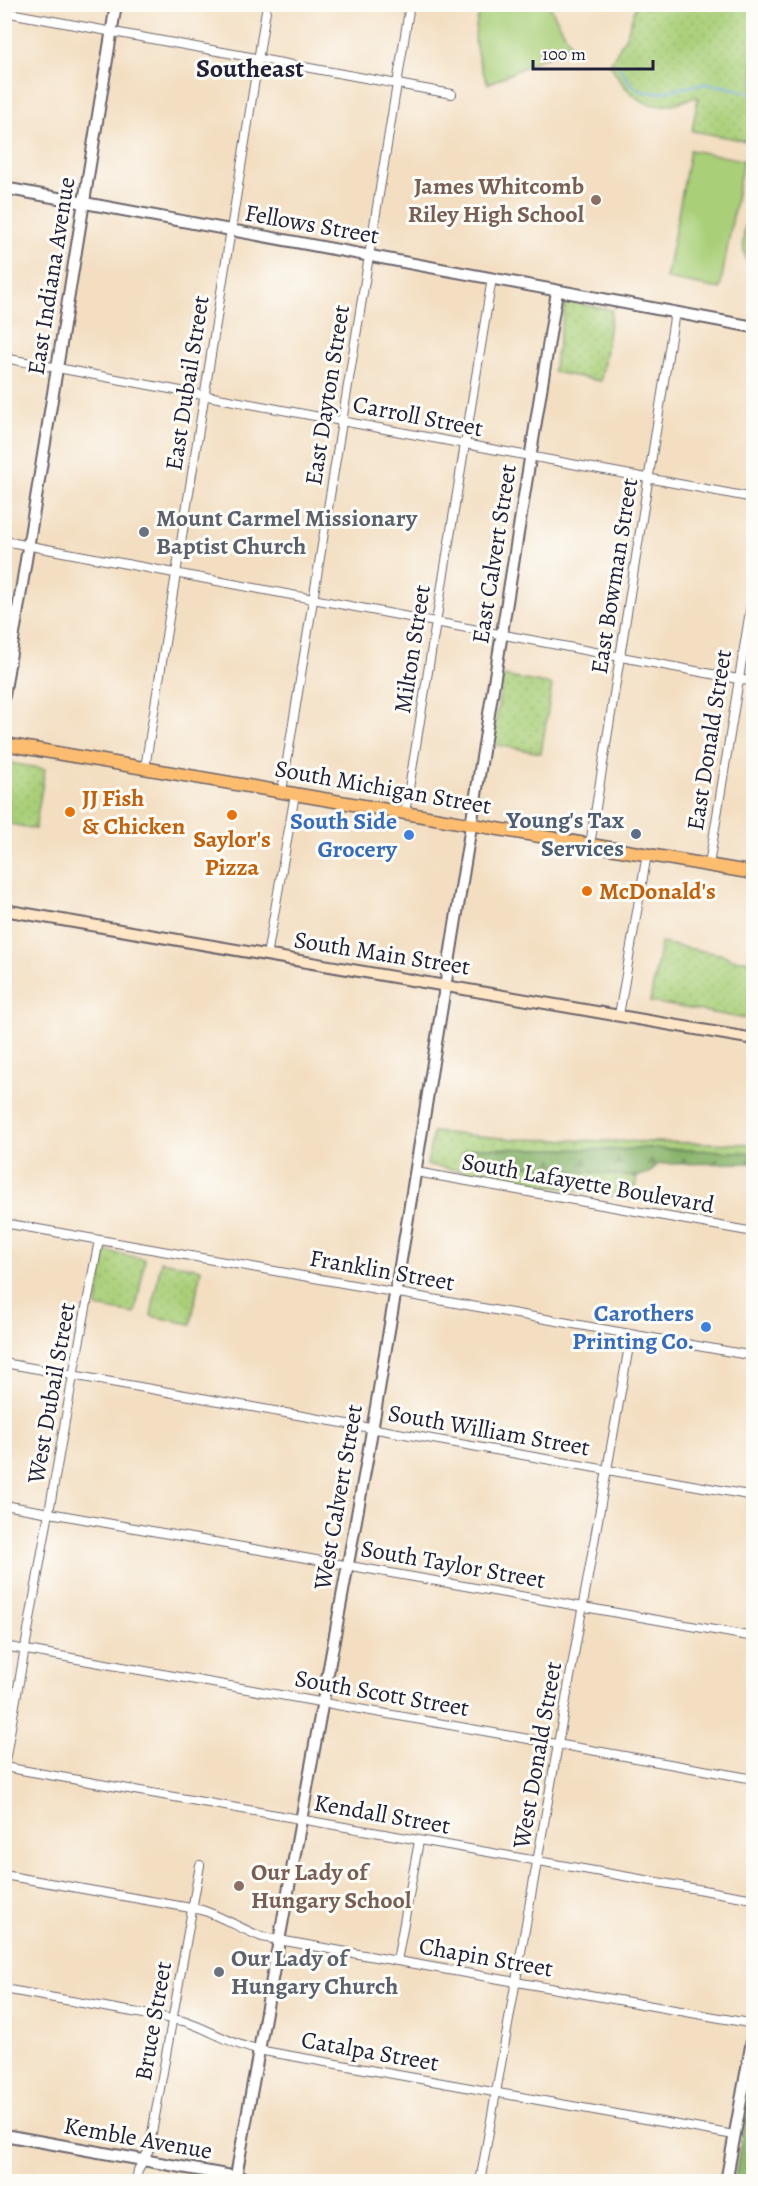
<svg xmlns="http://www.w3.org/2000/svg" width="758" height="2186" font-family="Alegreya,serif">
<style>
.grass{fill:url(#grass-dots);stroke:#66785a;stroke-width:1.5}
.forest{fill:url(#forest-firs);stroke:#546a52;stroke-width:1.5}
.garden{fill:#a9cf78;stroke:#66785a;stroke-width:1.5}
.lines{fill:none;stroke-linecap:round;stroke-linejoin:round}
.stream{stroke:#7aaee8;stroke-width:2}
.minor-casing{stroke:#6b646a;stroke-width:10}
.tertiary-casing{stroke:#6b646a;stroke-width:14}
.secondary-casing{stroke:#6b646a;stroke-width:14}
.primary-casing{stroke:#6b646a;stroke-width:15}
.minor{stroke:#fff;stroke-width:8}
.tertiary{stroke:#fff;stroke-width:10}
.secondary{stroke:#fee5c5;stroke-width:10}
.primary{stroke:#fcbd6f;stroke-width:12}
.education-dot{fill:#8d6e63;stroke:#fdfcf7;stroke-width:2}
.worship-dot{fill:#6b7280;stroke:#fdfcf7;stroke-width:2}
.food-dot{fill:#e8710a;stroke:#fdfcf7;stroke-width:2}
.service-dot{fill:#5c6f8a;stroke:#fdfcf7;stroke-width:2}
.shop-dot{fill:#3f7fe0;stroke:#fdfcf7;stroke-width:2}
.labels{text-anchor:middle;stroke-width:6;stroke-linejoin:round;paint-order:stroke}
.education-label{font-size:24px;font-weight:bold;fill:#785e54;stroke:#fdfcf7;text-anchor:end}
.street-label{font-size:24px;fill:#22223b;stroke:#fdfcf7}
.worship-label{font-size:24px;font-weight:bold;fill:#5b616d;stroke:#fdfcf7;text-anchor:start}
.food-label{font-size:24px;font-weight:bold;fill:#c56008;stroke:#fdfcf7;text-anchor:start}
.service-label{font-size:24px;font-weight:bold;fill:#4e5e75;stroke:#fdfcf7;text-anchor:end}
.shop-label{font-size:24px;font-weight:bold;fill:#366cbe;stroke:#fdfcf7;text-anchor:end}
.neighbourhood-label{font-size:26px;font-weight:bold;fill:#22223b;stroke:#fdfcf7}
</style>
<defs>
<pattern id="grass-dots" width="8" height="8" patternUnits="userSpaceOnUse" patternTransform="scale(1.5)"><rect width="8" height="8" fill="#a9cf78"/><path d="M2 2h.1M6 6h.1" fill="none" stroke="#91b169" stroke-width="1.8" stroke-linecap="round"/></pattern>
<pattern id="forest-firs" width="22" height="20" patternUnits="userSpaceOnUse" patternTransform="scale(1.5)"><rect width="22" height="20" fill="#86b268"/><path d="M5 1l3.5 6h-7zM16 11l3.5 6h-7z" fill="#6d9057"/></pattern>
</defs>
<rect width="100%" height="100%" fill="#fdfcf7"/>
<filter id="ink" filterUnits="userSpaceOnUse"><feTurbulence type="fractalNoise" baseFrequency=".0167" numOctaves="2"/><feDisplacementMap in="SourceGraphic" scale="12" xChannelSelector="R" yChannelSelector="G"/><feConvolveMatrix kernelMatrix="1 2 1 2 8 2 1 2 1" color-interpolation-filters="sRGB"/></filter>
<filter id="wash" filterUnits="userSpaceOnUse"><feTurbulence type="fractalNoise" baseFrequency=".008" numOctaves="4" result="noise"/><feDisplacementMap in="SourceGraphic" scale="24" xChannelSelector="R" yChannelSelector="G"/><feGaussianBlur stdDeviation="1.35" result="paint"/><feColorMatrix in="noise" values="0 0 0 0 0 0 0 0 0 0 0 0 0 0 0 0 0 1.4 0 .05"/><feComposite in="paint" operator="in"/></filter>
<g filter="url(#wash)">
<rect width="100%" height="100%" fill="#f3dec1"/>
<g class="grass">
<path d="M 636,5 L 753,5 L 753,142 L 692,131 L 698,97 C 687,99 676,104 665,105 C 638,109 621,84 610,64 L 627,34 Z"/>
<polygon points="566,301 612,310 601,381 553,372"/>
<polygon points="503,676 552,685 541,753 492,744"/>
<polygon points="4,762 45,769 35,829 5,823"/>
<polygon points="661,943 724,955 731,959 753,961 753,1020 650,1002"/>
<path d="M 433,1132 L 515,1139 L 753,1144 L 753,1153 L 648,1148 L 617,1150 L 476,1148 L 462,1155 C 478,1166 500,1166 518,1165 L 637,1177 L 633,1200 L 427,1165 Z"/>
<polygon points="106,1251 145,1259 135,1314 96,1307"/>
<polygon points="161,1261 201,1269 191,1324 151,1316"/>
</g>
<g class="forest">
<path d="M 476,1148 L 617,1150 L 648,1148 L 753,1153 L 753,1163 L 658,1164 L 651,1172 L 637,1177 L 518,1165 C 500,1166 478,1165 462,1155 L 465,1150 Z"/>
<polygon points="753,2071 753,2181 734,2181"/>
</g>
<g class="garden">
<path d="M 483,5 L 549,5 L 571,45 L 488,84 C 476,58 469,32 483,5 Z"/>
<polygon points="690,150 743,160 720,289 666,279"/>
<path d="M 753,209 L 753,274 C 740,254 740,230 753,209 Z"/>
</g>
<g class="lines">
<path class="stream" d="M 617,63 C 621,70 627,80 633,86 C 653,102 685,84 707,84 C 720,85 741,90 754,94"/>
</g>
</g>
<g filter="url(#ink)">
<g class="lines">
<g class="minor-casing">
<g id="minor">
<polyline points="4,12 452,94"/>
<polyline points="4,358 754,498"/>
<polyline points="4,541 754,682"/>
<polyline points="145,768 267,4"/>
<polyline points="282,791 410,4"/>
<polyline points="405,813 492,278"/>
<polyline points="590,845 675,312"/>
<polyline points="709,865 754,586"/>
<polyline points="267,956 295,794"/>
<polyline points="619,1015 647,854"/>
<polyline points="416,1172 754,1232"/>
<polyline points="4,1223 754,1356"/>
<polyline points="4,1363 754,1496"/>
<polyline points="4,1505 754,1637"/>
<polyline points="4,1646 754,1779"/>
<polyline points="4,1767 754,1899"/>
<polyline points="4,1767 73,1376 99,1240"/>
<path d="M 4,1875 L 202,1910 C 223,1917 241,1929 262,1937 L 754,2024"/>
<polyline points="397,1961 419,1841"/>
<path d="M 4,1989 L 183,2021 C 210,2029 229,2044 258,2050 L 734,2135"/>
<polyline points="136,2182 138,2170 149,2150 200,1865"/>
<polyline points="480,2182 631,1335"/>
</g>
</g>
<g class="tertiary-casing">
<g id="tertiary">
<polyline points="4,188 754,327"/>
<polyline points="4,696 116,4"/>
<polyline points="4,2135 265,2182"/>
<polyline points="236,2176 367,1460 406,1230 557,291"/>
<polyline points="726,2182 754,2030"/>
</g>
</g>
<g class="secondary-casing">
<polyline id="secondary" points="4,910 754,1039"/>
</g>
<g class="primary-casing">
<polyline id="primary" points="4,744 754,873"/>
</g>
<use href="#minor" class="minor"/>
<use href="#tertiary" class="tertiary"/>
<use href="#secondary" class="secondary"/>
<use href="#primary" class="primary"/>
</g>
</g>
<g class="education-dot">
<circle cx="596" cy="200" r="6"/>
<circle cx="239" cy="1886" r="6"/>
</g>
<g class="worship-dot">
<circle cx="144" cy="532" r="6"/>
<circle cx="219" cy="1972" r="6"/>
</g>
<g class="food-dot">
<circle cx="70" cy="812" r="6"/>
<circle cx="232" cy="815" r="6"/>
<circle cx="587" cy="891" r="6"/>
</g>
<circle class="service-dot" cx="636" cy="834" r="6"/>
<g class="shop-dot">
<circle cx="409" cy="835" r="6"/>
<circle cx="706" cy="1327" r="6"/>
</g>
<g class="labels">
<g class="education-label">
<text x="584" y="194">James Whitcomb<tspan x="584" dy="28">Riley High School</tspan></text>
<text x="251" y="1880" text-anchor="start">Our Lady of<tspan x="251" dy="28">Hungary School</tspan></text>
</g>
<g class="street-label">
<text transform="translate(312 224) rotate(10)" y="8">Fellows Street</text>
<text transform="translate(51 276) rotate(-81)" y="8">East Indiana Avenue</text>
<text transform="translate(187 383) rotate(-81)" y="8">East Dubail Street</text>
<text transform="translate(327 395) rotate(-81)" y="8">East Dayton Street</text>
<text transform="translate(418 416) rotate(11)" y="8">Carroll Street</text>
<text transform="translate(494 554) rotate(-81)" y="8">East Calvert Street</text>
<text transform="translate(614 576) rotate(-81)" y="8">East Bowman Street</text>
<text transform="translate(412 649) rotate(-81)" y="8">Milton Street</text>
<text transform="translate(709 740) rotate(-81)" y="8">East Donald Street</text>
<text transform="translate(383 787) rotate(10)" y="8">South Michigan Street</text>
<text transform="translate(382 953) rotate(9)" y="8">South Main Street</text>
<text transform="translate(588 1183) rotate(10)" y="8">South Lafayette Boulevard</text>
<text transform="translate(382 1270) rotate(10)" y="8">Franklin Street</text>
<text transform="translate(51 1393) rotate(-80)" y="8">West Dubail Street</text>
<text transform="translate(489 1430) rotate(10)" y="8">South William Street</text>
<text transform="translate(338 1497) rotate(-80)" y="8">West Calvert Street</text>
<text transform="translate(453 1564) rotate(10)" y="8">South Taylor Street</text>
<text transform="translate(382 1693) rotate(10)" y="8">South Scott Street</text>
<text transform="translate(537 1755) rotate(-80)" y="8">West Donald Street</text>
<text transform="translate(382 1814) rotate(10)" y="8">Kendall Street</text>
<text transform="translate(486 1957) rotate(10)" y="8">Chapin Street</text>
<text transform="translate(153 2021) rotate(-80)" y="8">Bruce Street</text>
<text transform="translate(370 2051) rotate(10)" y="8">Catalpa Street</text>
<text transform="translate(138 2138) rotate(10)" y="8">Kemble Avenue</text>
</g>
<g class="worship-label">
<text x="156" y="526">Mount Carmel Missionary<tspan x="156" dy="28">Baptist Church</tspan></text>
<text x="231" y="1966">Our Lady of<tspan x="231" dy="28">Hungary Church</tspan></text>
</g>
<g class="food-label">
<text x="82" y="806">JJ Fish<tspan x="82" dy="28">&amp; Chicken</tspan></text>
<text x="232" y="847" text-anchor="middle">Saylor's<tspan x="232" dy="28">Pizza</tspan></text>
<text x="599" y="899">McDonald's</text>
</g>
<g class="service-label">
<text x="624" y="828">Young's Tax<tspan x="624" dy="28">Services</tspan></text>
</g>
<g class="shop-label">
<text x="397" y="829">South Side<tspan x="397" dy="28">Grocery</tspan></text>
<text x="694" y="1321">Carothers<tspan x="694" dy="28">Printing Co.</tspan></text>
</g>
<g class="neighbourhood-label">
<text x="250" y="77">Southeast</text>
</g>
</g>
<rect width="758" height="2186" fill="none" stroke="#fdfcf7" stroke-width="24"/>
<path d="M533 60v9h120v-9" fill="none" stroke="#22223b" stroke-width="3"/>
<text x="542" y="60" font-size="18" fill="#22223b" stroke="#fdfcf7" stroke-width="4.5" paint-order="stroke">100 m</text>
</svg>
